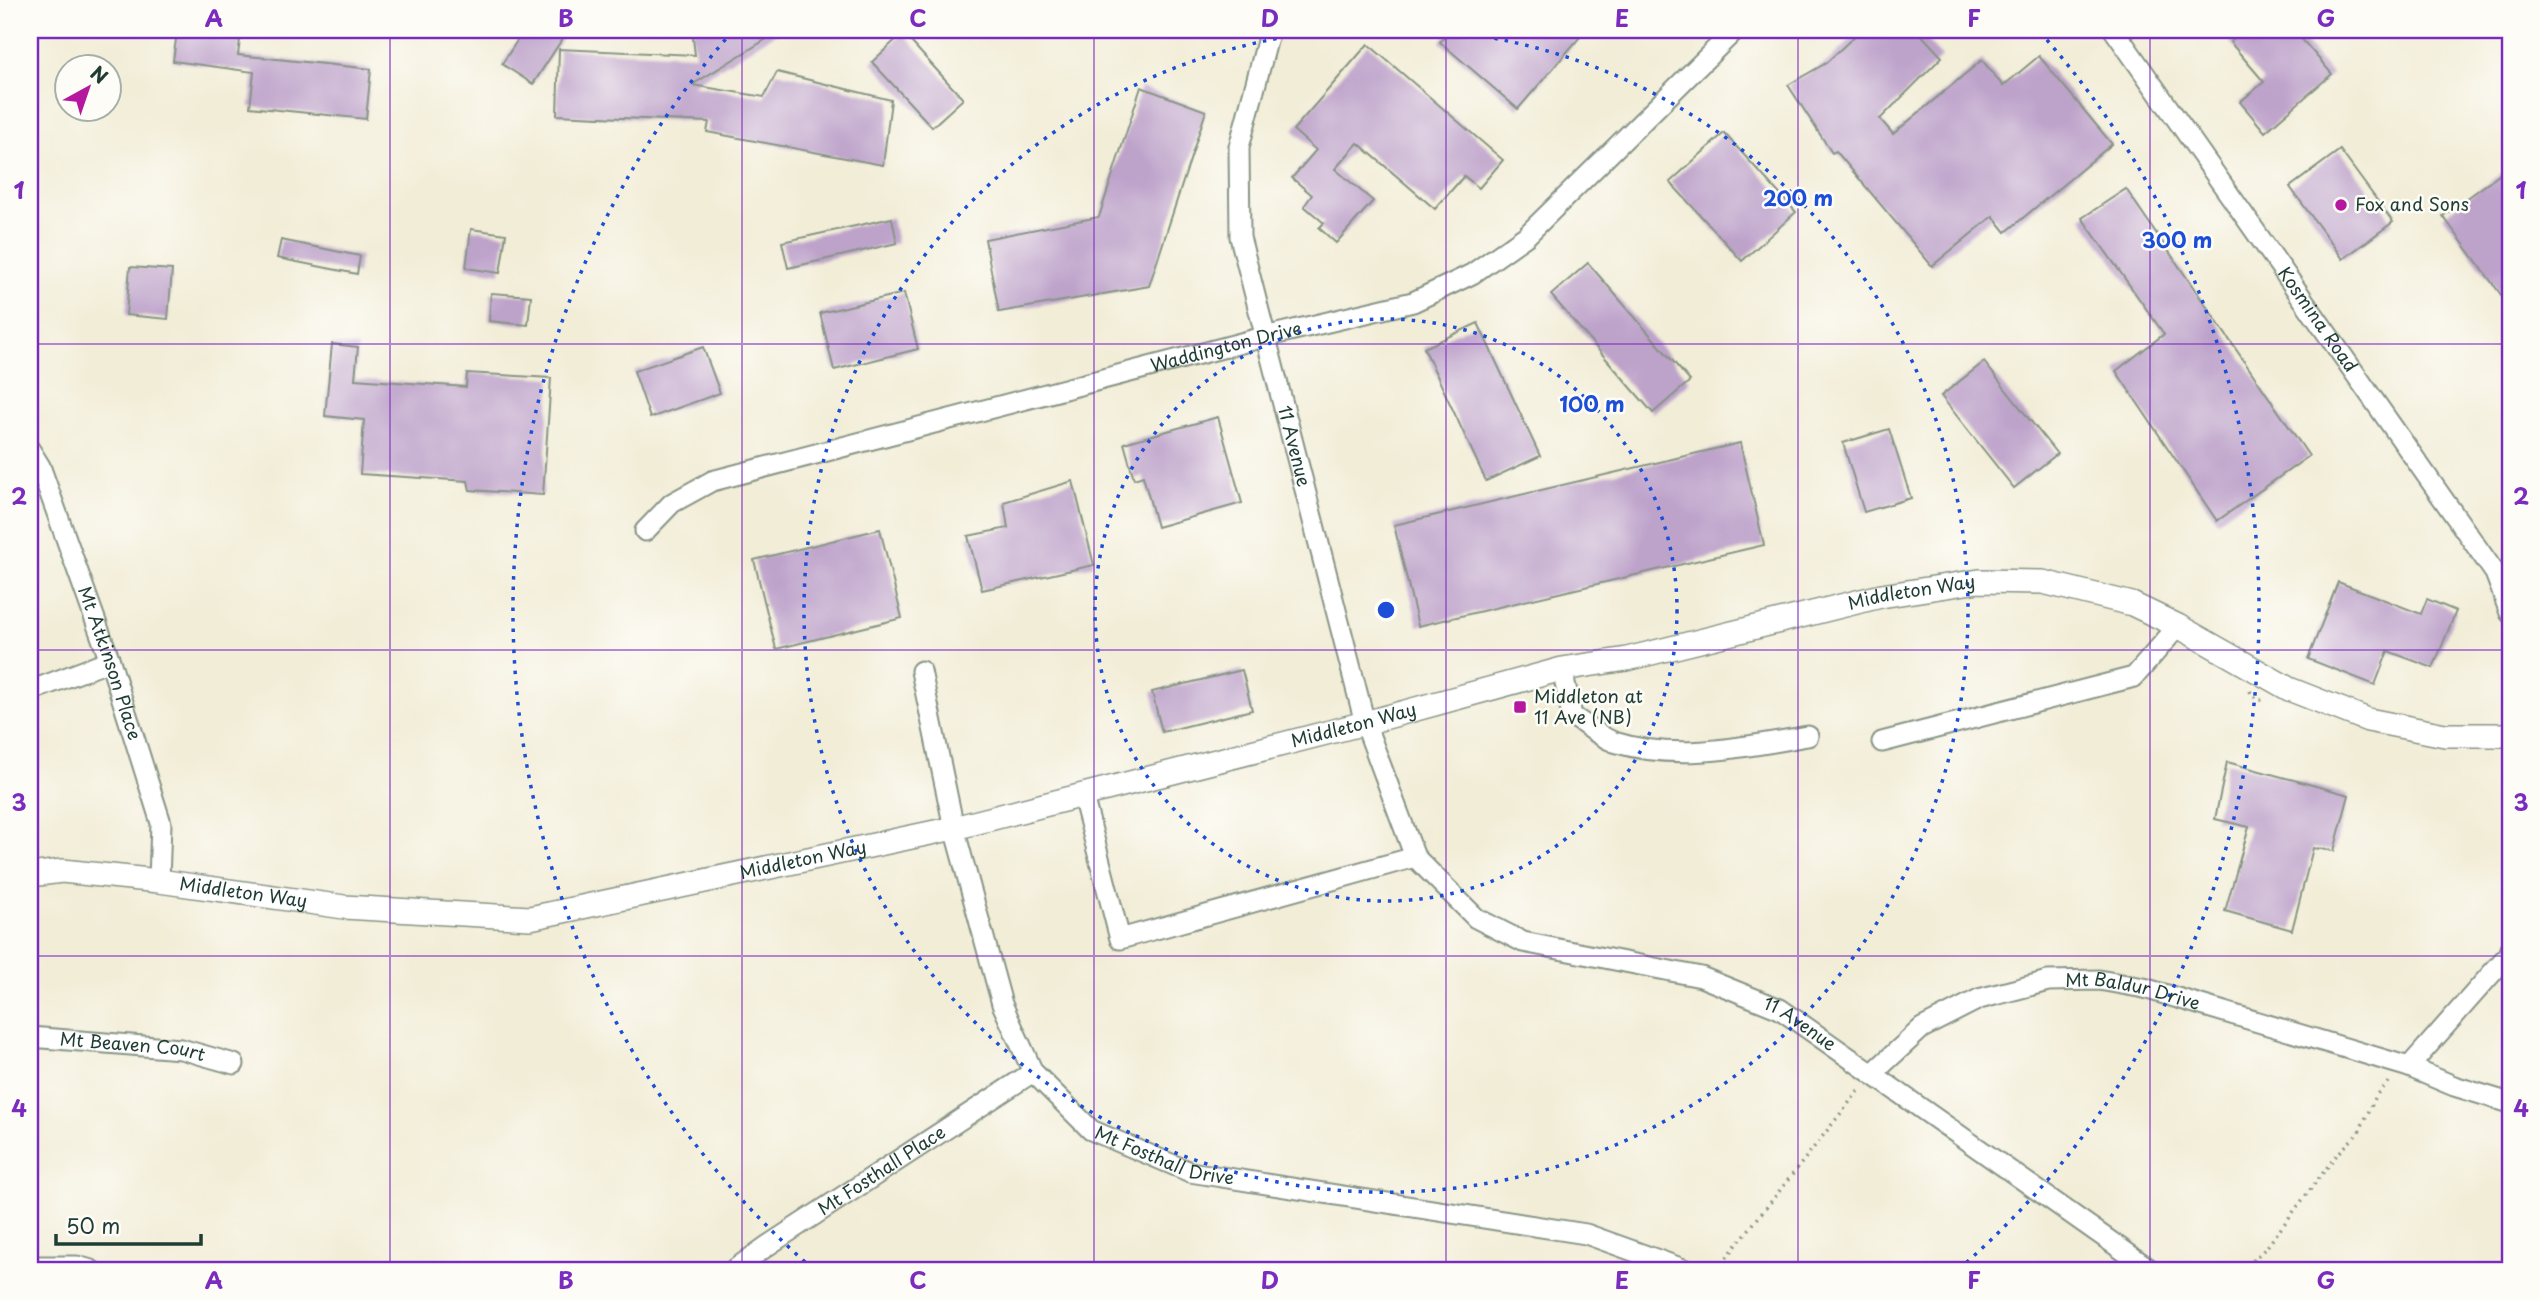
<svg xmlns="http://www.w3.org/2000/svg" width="2540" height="1300" font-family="'Playpen Sans',sans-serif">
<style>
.building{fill:#bda2ca}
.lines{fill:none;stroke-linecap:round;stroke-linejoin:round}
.minor-casing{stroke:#889586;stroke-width:23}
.tertiary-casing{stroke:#889586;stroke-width:26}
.path{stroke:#889586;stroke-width:3.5;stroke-dasharray:2 5;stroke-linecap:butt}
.minor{stroke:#fff;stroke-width:19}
.tertiary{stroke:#fff;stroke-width:23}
.grid{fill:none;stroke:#7b2cbf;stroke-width:2;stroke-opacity:0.55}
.ring{fill:none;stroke:#1d4ed8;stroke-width:3.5;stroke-dasharray:3.5 7}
.poi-dot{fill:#b5179e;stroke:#fdfcf7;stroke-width:2.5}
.labels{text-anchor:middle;stroke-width:5;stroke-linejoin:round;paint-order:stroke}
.poi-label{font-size:18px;fill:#1f3d34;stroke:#fdfcf7;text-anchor:start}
.street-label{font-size:18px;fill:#1f3d34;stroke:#fdfcf7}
.centre{fill:#1d4ed8;stroke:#fdfcf7;stroke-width:3.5}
.ring-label{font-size:21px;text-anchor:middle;font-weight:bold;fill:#1d4ed8;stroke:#fdfcf7;stroke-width:5;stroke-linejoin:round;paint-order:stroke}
.neatline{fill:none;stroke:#7b2cbf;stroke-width:2.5}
.grid-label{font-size:23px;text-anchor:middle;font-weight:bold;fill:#7b2cbf}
</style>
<rect width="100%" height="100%" fill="#fdfcf7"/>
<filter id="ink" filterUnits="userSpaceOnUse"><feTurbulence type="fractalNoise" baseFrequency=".0143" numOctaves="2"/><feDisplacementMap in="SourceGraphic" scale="14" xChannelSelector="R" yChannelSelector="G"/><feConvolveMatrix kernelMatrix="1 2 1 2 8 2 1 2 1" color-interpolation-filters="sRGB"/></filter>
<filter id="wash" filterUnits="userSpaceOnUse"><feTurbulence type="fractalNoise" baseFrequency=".00686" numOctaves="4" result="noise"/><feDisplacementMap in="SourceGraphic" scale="28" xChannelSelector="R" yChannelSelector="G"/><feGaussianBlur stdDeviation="1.57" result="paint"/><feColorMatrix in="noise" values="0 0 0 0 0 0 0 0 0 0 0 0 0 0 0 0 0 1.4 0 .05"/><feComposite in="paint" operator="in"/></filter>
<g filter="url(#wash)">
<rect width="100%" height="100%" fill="#f2edd7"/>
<g id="blocks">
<g class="building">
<polygon points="524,30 568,30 533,84 502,64"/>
<polygon points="692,30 781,30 692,85 764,97 777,72 891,100 883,165 707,132 709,122 557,115 559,49 695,55"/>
<polygon points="1450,30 1586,30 1518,109 1440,42"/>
<polygon points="1861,30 1917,30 1942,57 1880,119 1893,134 1982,60 2003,86 2039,56 2112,144 2006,232 1993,216 1932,266 1836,151 1832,153 1788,85 1826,63"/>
<polygon points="2244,30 2294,30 2332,74 2265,132 2240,102 2264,82 2230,42"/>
<polygon points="177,32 240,40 238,55 371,69 366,119 250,107 254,72 173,61"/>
<polygon points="903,33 963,99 932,127 872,62"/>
<polygon points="1368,44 1503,160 1479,188 1464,176 1435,209 1358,143 1335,169 1373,201 1336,243 1319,228 1324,223 1304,206 1312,195 1292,178 1316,150 1293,130"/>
<polygon points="1141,87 1206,111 1149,286 999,312 985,239 1099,217"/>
<polygon points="1724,133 1796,212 1742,261 1670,182"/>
<polygon points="2340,150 2393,222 2343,259 2290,187"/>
<polygon points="2510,167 2510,307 2443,216"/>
<polygon points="2126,189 2309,456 2217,521 2116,371 2164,334 2082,218"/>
<polygon points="892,218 897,243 788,268 782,242"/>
<polygon points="471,229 506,234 500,273 466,268"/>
<polygon points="281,240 360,256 357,274 277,258"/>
<polygon points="1588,263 1690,381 1653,413 1551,295"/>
<polygon points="130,267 172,270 168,319 126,315"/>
<polygon points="491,293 531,296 528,325 489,321"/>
<polygon points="904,293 918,349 834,370 820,313"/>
<polygon points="1478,323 1540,456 1486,481 1424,348"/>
<polygon points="332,344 358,347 355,379 466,387 467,373 551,378 543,495 470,490 468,481 360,474 364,420 325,416"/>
<polygon points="703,347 720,393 650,418 634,371"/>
<polygon points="1984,362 2057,454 2014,488 1941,396"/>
<polygon points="1218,417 1242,503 1157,527 1143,476 1134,479 1124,443"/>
<polygon points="1889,429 1911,498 1864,512 1843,443"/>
<polygon points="1740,443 1764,545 1418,626 1394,525"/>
<polygon points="1073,481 1094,565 982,590 968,536 1008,528 1004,502"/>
<polygon points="880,529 902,618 776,649 754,560"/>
<polygon points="2338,582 2421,614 2427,599 2456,611 2433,668 2388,651 2375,685 2308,659"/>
<polygon points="1242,670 1252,710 1162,732 1152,692"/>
<polygon points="2227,762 2349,795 2334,851 2313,848 2292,930 2225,911 2249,827 2215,819"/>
</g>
</g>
</g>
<g filter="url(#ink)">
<use href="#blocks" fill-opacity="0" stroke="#889586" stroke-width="2"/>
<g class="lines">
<g class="minor-casing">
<g id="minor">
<path id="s1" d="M 1270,30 L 1239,147 L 1240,237 L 1365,723 L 1415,857 L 1476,918 L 1523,942 L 1701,977 L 1780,1009 L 2151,1270"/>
<path id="s2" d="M 2114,30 L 2495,573 L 2510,613"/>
<path id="s3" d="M 30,450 L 40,466 L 110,661 L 161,823 L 159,881"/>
<path id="s4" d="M 645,531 L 672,503 L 712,481 L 1264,337 L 1413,302 L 1472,274 L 1526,236 L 1735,30"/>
<path d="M 1562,669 L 1572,716 C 1585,724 1600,737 1614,742 C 1677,762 1744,747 1808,736"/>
<path id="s5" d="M 921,671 L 954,828 L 1002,1004 L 1033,1072 L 1091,1130 L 1190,1172 L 1586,1234 L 1686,1270"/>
<polyline points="30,691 110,661"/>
<polyline points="1882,742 2134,677 2178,626"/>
<polyline points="1083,796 1120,939 1415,857"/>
<path id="s6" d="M 30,1037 L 181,1049 L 234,1064"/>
<polyline points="2409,1067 2508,955 2510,949"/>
<path id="s7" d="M 1872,1074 L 1922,1028 L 1979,999 L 2048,981 L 2099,980 L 2144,988 L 2409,1067 L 2454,1086 L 2510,1103"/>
<polyline points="30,1266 77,1266 91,1270"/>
<path id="s8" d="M 734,1270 L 767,1246 L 1033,1072"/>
</g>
</g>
<g class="tertiary-casing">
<g id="tertiary">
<path id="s9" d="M 30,875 L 62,871 L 159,881 L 344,907 L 530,918 L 954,828 L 1365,723 L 1562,669 L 1627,659 L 1881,596 L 1979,581 L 2043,582 L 2132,604 L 2178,626 L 2289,689 L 2368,720 L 2445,735 L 2510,735"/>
</g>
</g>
<g class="path">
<polyline points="2250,691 2252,696 2265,702"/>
<polyline points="1721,1270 1724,1261 1860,1089"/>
<polyline points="2242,1270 2266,1248 2335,1157 2359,1132 2377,1094 2390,1080"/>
</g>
<use href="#minor" class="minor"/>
<use href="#tertiary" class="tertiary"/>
</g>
</g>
<path class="grid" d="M 390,30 L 390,1270M 742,30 L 742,1270M 1094,30 L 1094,1270M 1446,30 L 1446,1270M 1798,30 L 1798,1270M 2150,30 L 2150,1270M 30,344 L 2510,344M 30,650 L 2510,650M 30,956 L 2510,956"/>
<g class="ring">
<circle cx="1386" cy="610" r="291"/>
<path d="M1432 30A582 582 0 1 1 1340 30"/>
<path d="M813 1269A873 873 0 0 1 732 32M2040 32A873 873 0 0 1 1959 1269"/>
</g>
<g class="poi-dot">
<circle cx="2341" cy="205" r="7"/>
<rect x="1513" y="700" width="14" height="14" rx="3.5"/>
</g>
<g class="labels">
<g class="poi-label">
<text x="2355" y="211">Fox and Sons</text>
<text x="1534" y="703">Middleton at<tspan x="1534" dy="21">11 Ave (NB)</tspan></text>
</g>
<g class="street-label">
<text dy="6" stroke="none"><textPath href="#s2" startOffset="354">Kosmina Road</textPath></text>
<text dy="6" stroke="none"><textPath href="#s4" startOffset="616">Waddington Drive</textPath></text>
<text dy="6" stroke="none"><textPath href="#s1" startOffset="427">11 Avenue</textPath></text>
<text dy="6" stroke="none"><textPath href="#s9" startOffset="1923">Middleton Way</textPath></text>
<text dy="6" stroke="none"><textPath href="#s3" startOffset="228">Mt Atkinson Place</textPath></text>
<text dy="6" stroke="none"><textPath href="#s9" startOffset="1349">Middleton Way</textPath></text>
<text dy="6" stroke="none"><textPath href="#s9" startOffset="782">Middleton Way</textPath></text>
<text dy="6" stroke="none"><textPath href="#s9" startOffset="215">Middleton Way</textPath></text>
<text dy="6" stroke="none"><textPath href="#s7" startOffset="289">Mt Baldur Drive</textPath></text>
<text dy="6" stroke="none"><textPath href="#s1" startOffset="1286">11 Avenue</textPath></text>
<text dy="6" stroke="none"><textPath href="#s6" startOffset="103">Mt Beaven Court</textPath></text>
<text dy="6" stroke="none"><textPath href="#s5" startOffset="578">Mt Fosthall Drive</textPath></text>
<text dy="6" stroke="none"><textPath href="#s8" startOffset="178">Mt Fosthall Place</textPath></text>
</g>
</g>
<circle cx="1386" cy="610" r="10" class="centre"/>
<g class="ring-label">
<text x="1798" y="206">200 m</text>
<text x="2177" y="248">300 m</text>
<text x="1592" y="412">100 m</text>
</g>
<rect width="2540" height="1300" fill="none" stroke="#fdfcf7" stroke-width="77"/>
<g transform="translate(88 88) rotate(40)"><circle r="33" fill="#fdfcf7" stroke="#a4b0a9" stroke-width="2"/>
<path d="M0-5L12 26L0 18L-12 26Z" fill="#b5179e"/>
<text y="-10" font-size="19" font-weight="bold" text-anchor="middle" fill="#1f3d34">N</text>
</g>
<path d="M56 1234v10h145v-10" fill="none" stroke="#1f3d34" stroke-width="3.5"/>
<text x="66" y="1234" font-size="21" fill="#1f3d34" stroke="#fdfcf7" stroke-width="5" paint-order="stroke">50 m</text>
<rect x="38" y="38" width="2464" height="1224" class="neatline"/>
<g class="grid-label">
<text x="214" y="27">A</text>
<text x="566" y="27">B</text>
<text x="918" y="27">C</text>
<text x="1270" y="27">D</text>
<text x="1622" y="27">E</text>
<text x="1974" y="27">F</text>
<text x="2326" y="27">G</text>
<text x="19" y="199">1</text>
<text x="2521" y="199">1</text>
<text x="19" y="505">2</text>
<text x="2521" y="505">2</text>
<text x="19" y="811">3</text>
<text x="2521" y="811">3</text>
<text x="19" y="1117">4</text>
<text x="2521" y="1117">4</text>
<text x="214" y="1289">A</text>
<text x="566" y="1289">B</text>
<text x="918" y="1289">C</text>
<text x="1270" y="1289">D</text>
<text x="1622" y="1289">E</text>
<text x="1974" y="1289">F</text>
<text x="2326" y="1289">G</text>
</g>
</svg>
